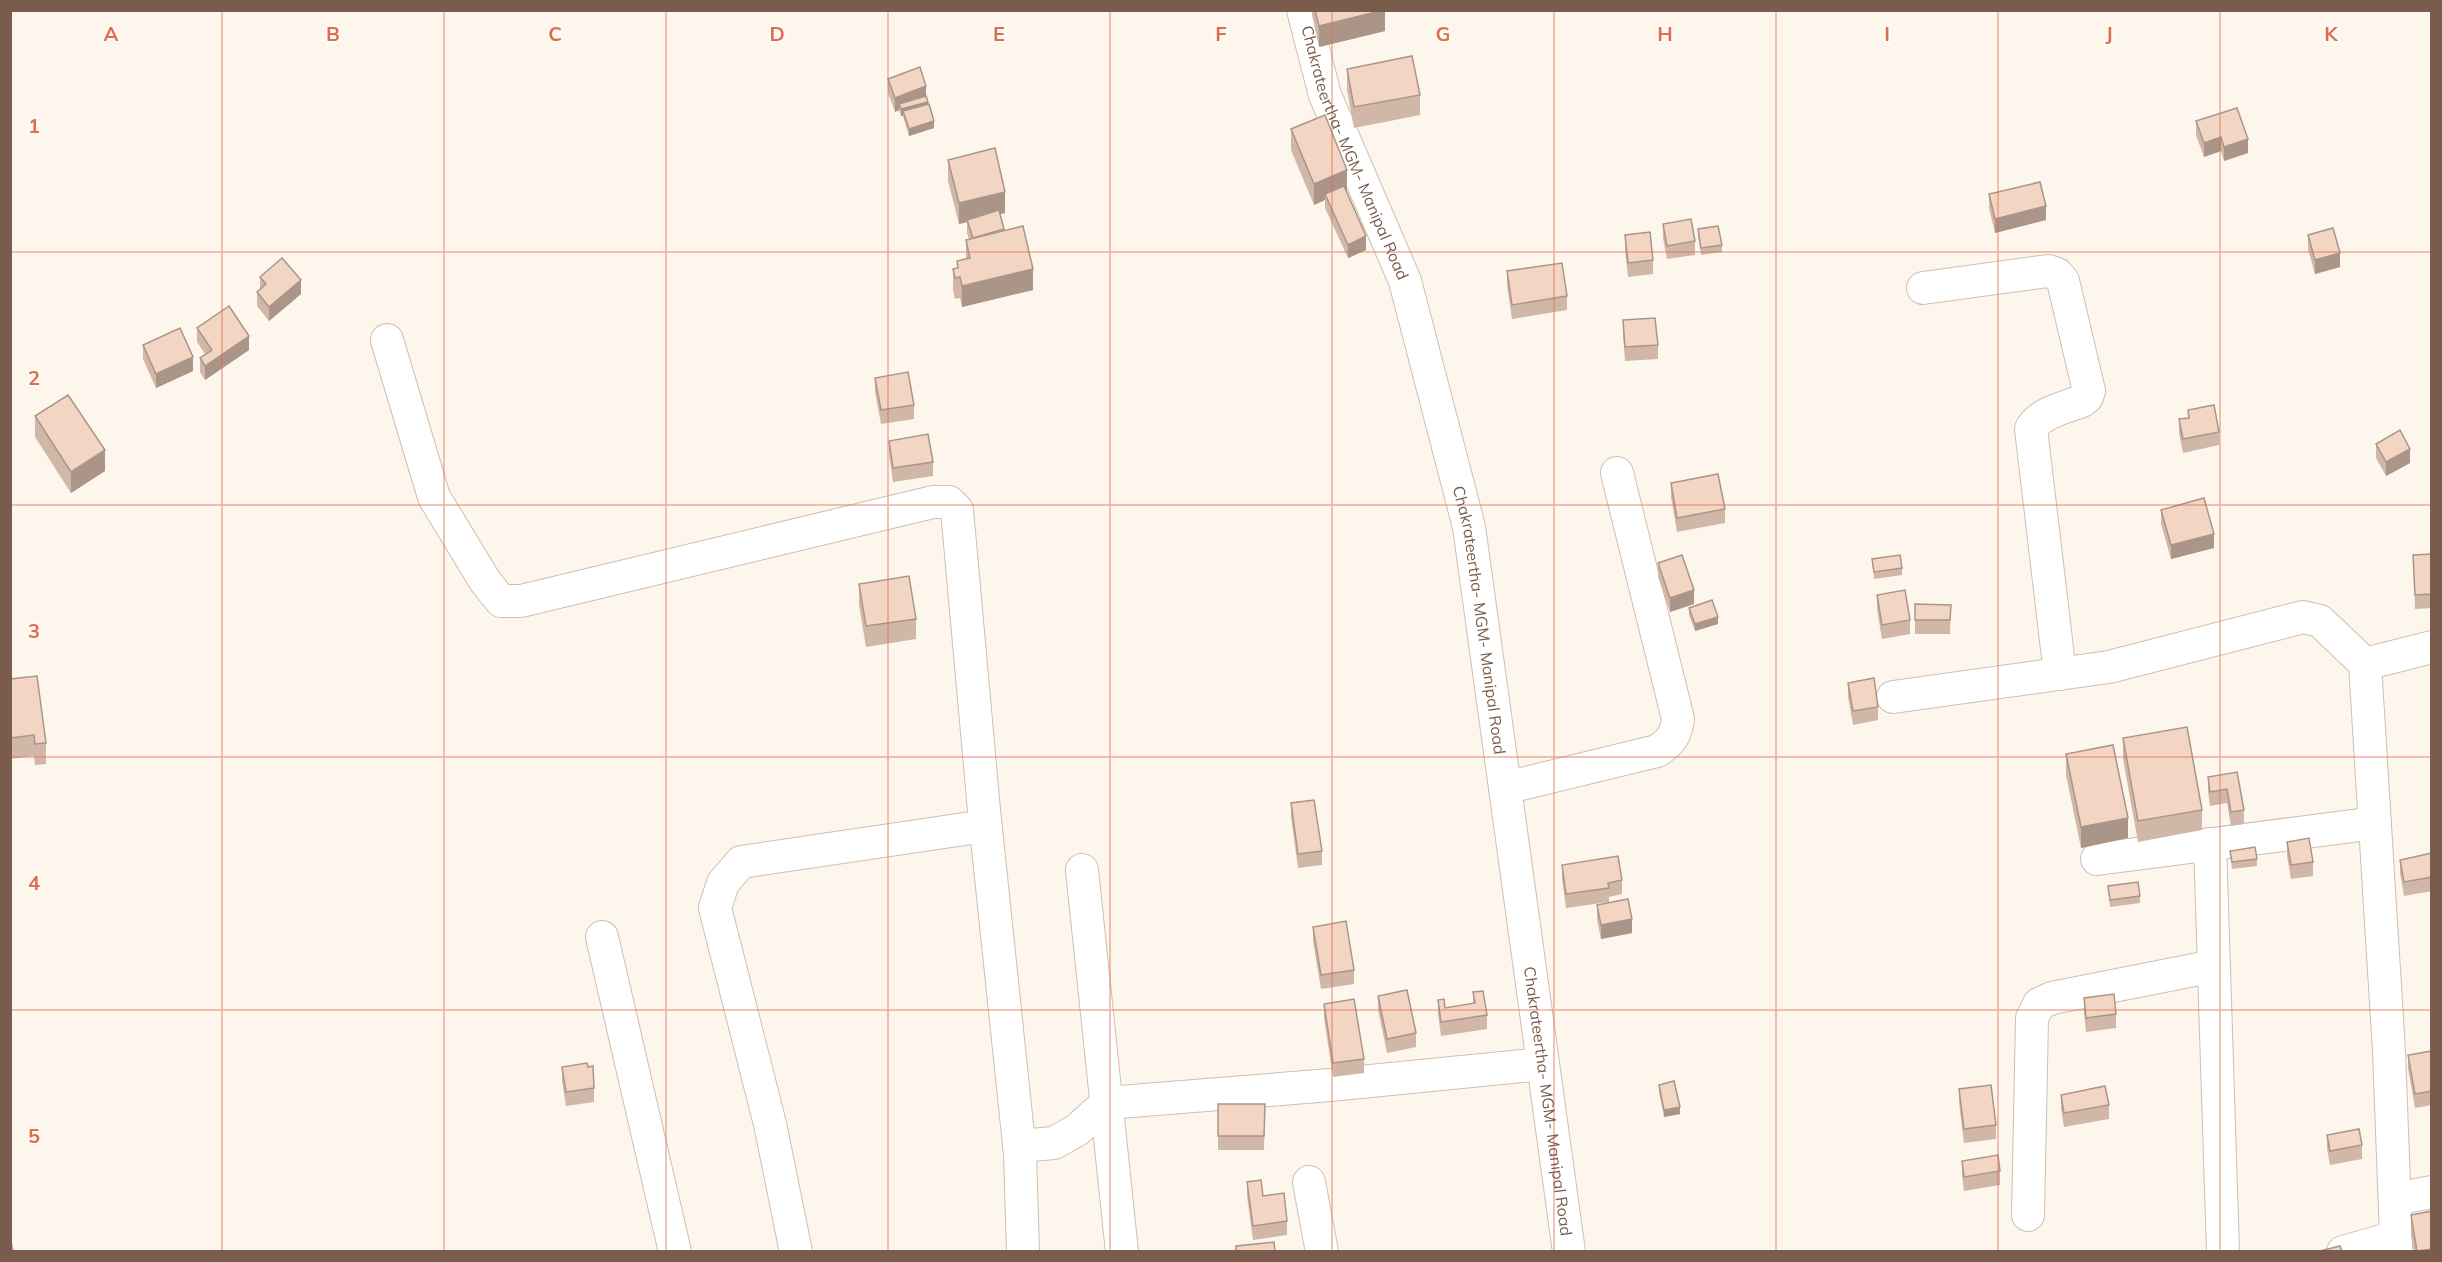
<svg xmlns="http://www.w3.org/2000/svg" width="2442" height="1262" font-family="Mulish,sans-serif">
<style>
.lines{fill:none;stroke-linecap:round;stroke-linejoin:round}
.minor-casing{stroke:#d1beb0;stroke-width:34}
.minor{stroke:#fff;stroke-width:32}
.rail{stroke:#b9a8c9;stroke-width:4.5;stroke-dasharray:9 6;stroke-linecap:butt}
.wall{fill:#d1b7a8}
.shaded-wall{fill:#aa9588}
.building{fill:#f3d5c3;stroke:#aa9588;stroke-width:1.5}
.grid{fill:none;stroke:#dc6d51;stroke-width:1.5;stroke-opacity:0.55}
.labels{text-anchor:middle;stroke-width:4.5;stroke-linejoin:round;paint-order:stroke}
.street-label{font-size:16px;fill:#7a5c4d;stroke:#fffaf3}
.grid-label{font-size:20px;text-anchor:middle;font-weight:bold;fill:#dc6d51;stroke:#fffaf3;stroke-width:4.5;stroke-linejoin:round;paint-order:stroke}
</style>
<rect width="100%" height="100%" fill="#fdf6ec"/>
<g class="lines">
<g class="minor-casing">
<g id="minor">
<path id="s1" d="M 1303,10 L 1325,95 L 1405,281 L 1469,527 L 1569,1252"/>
<path d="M 1923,288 L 2048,271 L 2057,274 L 2063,281 L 2089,391 L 2087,397 L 2082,401 C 2066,407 2039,413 2031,429 L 2060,674"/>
<polyline points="387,340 434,497 485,581 501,601 521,601 933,502 949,502 957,510 984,810 1020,1154 1023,1252"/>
<polyline points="1893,697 2109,667 2303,617 2320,621 2365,664"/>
<path d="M 1505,788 L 1657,751 C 1671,742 1676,735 1678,719 L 1617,473"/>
<polyline points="2210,844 2223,1252"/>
<polyline points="2097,859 2375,823"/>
<polyline points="1082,870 1122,1252"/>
<polyline points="602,937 675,1252"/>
<polyline points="1019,1146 1054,1143 1077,1130 1107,1103 1330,1085 1543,1064"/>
<polyline points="1309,1182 1322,1252"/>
<polyline points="2395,1199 2432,1192"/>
<polyline points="2028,1215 2032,1018 2039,1004 2052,998 2214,966"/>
<polyline points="2396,1237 2389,1051 2365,664 2432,647"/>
<polyline points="796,1252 770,1124 715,908 723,883 741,862 985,826"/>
<polyline points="2343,1252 2396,1237 2396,1252"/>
</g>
</g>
<use href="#minor" class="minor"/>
<polyline class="rail" points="10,1244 12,1252"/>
</g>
<g class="wall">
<polygon points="1312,10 1384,10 1385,31 1319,47 1312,15"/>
<polygon points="1347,69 1420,95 1420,115 1354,128 1347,90"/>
<polygon points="888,79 926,97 934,128 909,136 903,116 901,116 899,110 895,112 888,93"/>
<polygon points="2196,121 2248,153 2224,161 2221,151 2204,157 2196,135"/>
<polygon points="1291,129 1347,191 1346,192 1366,250 1348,258 1325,208 1325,200 1314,205 1291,150"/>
<polygon points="948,160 1005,213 1000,214 1004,231 1033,290 962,307 960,298 955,299 953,290 953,269 957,268 957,261 966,259 966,240 969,239 967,233 967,222 959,224 948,181"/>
<polygon points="1989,194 2046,220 1995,233 1989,208"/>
<polygon points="1663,224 1695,241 1695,255 1667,259 1663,238"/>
<polygon points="1698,229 1722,245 1722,252 1701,255 1698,236"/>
<polygon points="1625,235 1653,260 1653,274 1628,277 1625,249"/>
<polygon points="2308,235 2340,267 2315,274 2308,249"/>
<polygon points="1507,271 1567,296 1567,310 1512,319 1507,285"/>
<polygon points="260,277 301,294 269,321 257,306 257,292 260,289"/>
<polygon points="1623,320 1658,345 1658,359 1625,361 1623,334"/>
<polygon points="197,328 249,350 205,380 200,372 200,358 205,354 197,342"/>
<polygon points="143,345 193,371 156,388 143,359"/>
<polygon points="875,378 914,405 914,419 881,424 875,392"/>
<polygon points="2188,410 2219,432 2219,445 2183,453 2179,433 2179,419 2188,418"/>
<polygon points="35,416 105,471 71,493 35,437"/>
<polygon points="889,441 933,462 933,476 893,482 889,454"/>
<polygon points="2376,444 2410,463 2386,476 2376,458"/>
<polygon points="1671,483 1725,509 1725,523 1677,532 1671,497"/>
<polygon points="2161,510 2214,548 2171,559 2161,524"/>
<polygon points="2432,554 2432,608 2415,609 2413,555"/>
<polygon points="1872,559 1902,568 1902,575 1874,579"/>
<polygon points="1658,563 1694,604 1670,612 1658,577"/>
<polygon points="859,584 916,619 916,639 866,647 859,605"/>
<polygon points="1877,595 1910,620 1910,634 1882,639 1877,609"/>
<polygon points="1915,604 1951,605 1950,634 1915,634"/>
<polygon points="1689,608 1718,624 1695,631 1689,615"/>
<polygon points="10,679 46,743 46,764 35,765 34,756 10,759"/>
<polygon points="1848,683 1878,707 1878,720 1853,725 1848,697"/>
<polygon points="2123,738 2202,810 2202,830 2138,842 2123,759"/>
<polygon points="2066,754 2128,838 2081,848 2066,775"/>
<polygon points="2237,772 2244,810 2244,824 2231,826 2227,803 2210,806 2208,791 2208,777"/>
<polygon points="1291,803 1322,851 1322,865 1298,868 1291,817"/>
<polygon points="2287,842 2313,862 2313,876 2291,879 2287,856"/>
<polygon points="2230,851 2257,859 2257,866 2232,869"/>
<polygon points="2432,853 2432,891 2404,896 2400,873 2400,860"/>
<polygon points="1562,865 1622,880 1622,894 1609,897 1609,902 1566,908 1562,879"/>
<polygon points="2108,886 2140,896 2140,903 2110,907"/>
<polygon points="1597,905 1632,933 1601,939 1597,919"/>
<polygon points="1313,927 1354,970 1354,984 1321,989 1313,941"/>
<polygon points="1473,992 1487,1015 1487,1029 1441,1036 1438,1014 1438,1000 1445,1008 1473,1004"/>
<polygon points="1378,996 1416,1033 1416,1047 1387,1053 1378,1010"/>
<polygon points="2084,998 2116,1014 2116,1028 2086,1032 2084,1012"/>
<polygon points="1324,1004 1364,1059 1364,1073 1333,1077 1324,1018"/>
<polygon points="2432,1051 2432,1105 2415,1108 2408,1069 2408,1055"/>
<polygon points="562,1067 594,1088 594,1102 566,1106 562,1081"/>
<polygon points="1659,1085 1680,1114 1664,1117 1659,1092"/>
<polygon points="1959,1089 1996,1125 1996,1139 1964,1143 1959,1103"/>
<polygon points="2061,1095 2109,1105 2109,1119 2064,1127 2061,1109"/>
<polygon points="1218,1104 1265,1104 1264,1150 1218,1150"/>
<polygon points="2327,1135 2362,1145 2362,1159 2330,1165 2327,1149"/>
<polygon points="1962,1161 2000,1171 2000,1185 1964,1191 1962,1175"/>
<polygon points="1247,1182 1263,1196 1287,1221 1287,1235 1253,1240 1247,1196"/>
<polygon points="2432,1211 2432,1251 2414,1251 2411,1236 2411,1215"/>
</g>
<g class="shaded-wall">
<polygon points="1385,10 1385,31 1319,47 1319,26"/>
<polygon points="926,86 926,100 928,102 928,109 903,111 903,116 901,116 901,109 899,104 899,110 895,112 895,98"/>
<polygon points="934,121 934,128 909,136 909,129"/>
<polygon points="2221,137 2221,151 2204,157 2204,143"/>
<polygon points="2248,139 2248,153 2224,161 2224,147"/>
<polygon points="1347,170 1347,191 1328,199 1325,194 1325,200 1314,205 1314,184"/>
<polygon points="1005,192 1005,213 968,222 967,220 967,222 959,224 959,203"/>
<polygon points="2046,206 2046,220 1995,233 1995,219"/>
<polygon points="1366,236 1366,250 1348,258 1348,245"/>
<polygon points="2340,253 2340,267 2315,274 2315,260"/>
<polygon points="1033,269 1033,290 962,307 962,286"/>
<polygon points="301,280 301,294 269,321 269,307"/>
<polygon points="249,336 249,350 205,380 205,366"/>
<polygon points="193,357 193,371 156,388 156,374"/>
<polygon points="2410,449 2410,463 2386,476 2386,462"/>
<polygon points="105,450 105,471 71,493 71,472"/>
<polygon points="2214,534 2214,548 2171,559 2171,545"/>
<polygon points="1694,590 1694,604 1670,612 1670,598"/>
<polygon points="1718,617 1718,624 1695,631 1695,624"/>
<polygon points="2128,818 2128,838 2081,848 2081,827"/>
<polygon points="1632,919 1632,933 1601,939 1601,925"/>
<polygon points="1680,1107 1680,1114 1664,1117 1664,1110"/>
</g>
<g class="building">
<polygon points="1315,10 1384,10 1319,26"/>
<polygon points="1412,56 1420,95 1354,107 1347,69"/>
<polygon points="920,67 926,86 895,98 888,79"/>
<polygon points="926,96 928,102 901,109 899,104"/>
<polygon points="929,104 934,121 909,129 903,111"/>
<polygon points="2237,108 2248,139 2224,147 2221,137 2204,143 2196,121"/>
<polygon points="1325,115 1347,170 1314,184 1291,129"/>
<polygon points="995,148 1005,192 959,203 948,160"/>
<polygon points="2040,182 2046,206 1995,219 1989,194"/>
<polygon points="1344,186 1366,236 1348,245 1325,194"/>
<polygon points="999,210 1004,229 973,238 967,220"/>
<polygon points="1691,219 1695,241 1667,246 1663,224"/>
<polygon points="1023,226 1033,269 962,286 960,277 955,278 953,269 958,268 957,261 970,258 966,240"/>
<polygon points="1718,226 1722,245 1701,248 1698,229"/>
<polygon points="2333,228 2340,253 2315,260 2308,235"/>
<polygon points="1650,232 1653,260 1628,263 1625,235"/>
<polygon points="282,258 301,280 269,307 257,292 266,284 260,277"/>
<polygon points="1562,263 1567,296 1512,305 1507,271"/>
<polygon points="229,306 249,336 205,366 200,358 212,350 197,328"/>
<polygon points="1655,318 1658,345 1625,347 1623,320"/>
<polygon points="180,328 193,357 156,374 143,345"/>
<polygon points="908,372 914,405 881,410 875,378"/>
<polygon points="68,395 105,450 71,472 35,416"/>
<polygon points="2214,405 2219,432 2183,439 2179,419 2189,418 2188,410"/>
<polygon points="2400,430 2410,449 2386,462 2376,444"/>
<polygon points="928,434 933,462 893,468 889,441"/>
<polygon points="1718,474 1725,509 1677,518 1671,483"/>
<polygon points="2204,498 2214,534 2171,545 2161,510"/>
<polygon points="2432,554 2432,594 2415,595 2413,555"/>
<polygon points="1682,555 1694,590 1670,598 1658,563"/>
<polygon points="1900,555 1902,568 1874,572 1872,559"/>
<polygon points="909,576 916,619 866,626 859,584"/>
<polygon points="1905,590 1910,620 1882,625 1877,595"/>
<polygon points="1712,600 1718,617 1695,624 1689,608"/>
<polygon points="1915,604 1951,605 1950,620 1915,620"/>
<polygon points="37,676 46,743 35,744 34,735 10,738 10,679"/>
<polygon points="1874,678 1878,707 1853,711 1848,683"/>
<polygon points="2187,727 2202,810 2138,821 2123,738"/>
<polygon points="2113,745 2128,818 2081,827 2066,754"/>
<polygon points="2237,772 2244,810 2231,812 2227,789 2210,792 2208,777"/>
<polygon points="1314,800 1322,851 1298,854 1291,803"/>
<polygon points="2309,838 2313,862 2291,865 2287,842"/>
<polygon points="2255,847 2257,859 2232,862 2230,851"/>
<polygon points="2432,853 2432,877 2404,882 2400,860"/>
<polygon points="1618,856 1622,880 1608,883 1609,888 1566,894 1562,865"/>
<polygon points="2138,882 2140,896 2110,900 2108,886"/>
<polygon points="1628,899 1632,919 1601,925 1597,905"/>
<polygon points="1346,921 1354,970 1321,975 1313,927"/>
<polygon points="1407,990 1416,1033 1387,1039 1378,996"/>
<polygon points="1483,991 1487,1015 1441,1022 1438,1000 1444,999 1445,1008 1475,1003 1473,992"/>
<polygon points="2114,994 2116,1014 2086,1018 2084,998"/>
<polygon points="1354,999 1364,1059 1333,1063 1324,1004"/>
<polygon points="2432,1051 2432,1091 2415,1094 2408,1055"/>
<polygon points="587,1063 588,1067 593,1066 594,1088 566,1092 562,1067"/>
<polygon points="1674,1081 1680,1107 1664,1110 1659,1085"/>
<polygon points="1991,1085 1996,1125 1964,1129 1959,1089"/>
<polygon points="2105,1086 2109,1105 2064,1113 2061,1095"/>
<polygon points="1218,1104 1265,1104 1264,1136 1218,1136"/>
<polygon points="2359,1129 2362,1145 2330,1151 2327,1135"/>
<polygon points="1998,1155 2000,1171 1964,1177 1962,1161"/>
<polygon points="1261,1180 1263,1196 1284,1193 1287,1221 1253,1226 1247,1182"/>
<polygon points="2432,1211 2432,1249 2417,1251 2411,1215"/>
<polygon points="1274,1242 1275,1251 1236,1251 1236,1246"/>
<polygon points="2340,1246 2342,1251 2320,1251"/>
</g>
<path class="grid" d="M 222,10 L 222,1252M 444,10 L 444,1252M 666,10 L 666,1252M 888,10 L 888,1252M 1110,10 L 1110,1252M 1332,10 L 1332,1252M 1554,10 L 1554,1252M 1776,10 L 1776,1252M 1998,10 L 1998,1252M 2220,10 L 2220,1252M 10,252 L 2432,252M 10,505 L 2432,505M 10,757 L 2432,757M 10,1010 L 2432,1010"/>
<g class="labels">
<g class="street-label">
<text dy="6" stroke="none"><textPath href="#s1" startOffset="152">Chakrateertha- MGM- Manipal Road</textPath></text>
<text dy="6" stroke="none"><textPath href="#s1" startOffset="638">Chakrateertha- MGM- Manipal Road</textPath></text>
<text dy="6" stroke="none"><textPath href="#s1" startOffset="1124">Chakrateertha- MGM- Manipal Road</textPath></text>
</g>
</g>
<g class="grid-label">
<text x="111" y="41">A</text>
<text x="333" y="41">B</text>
<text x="555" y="41">C</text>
<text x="777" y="41">D</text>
<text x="999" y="41">E</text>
<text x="1221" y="41">F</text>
<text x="1443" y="41">G</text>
<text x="1665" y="41">H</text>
<text x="1887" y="41">I</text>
<text x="2109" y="41">J</text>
<text x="2331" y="41">K</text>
<text x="34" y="133">1</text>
<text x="34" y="385">2</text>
<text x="34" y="638">3</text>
<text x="34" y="890">4</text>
<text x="34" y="1143">5</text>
</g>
<rect width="2442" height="1262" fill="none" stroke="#7a5c4d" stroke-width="24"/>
</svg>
